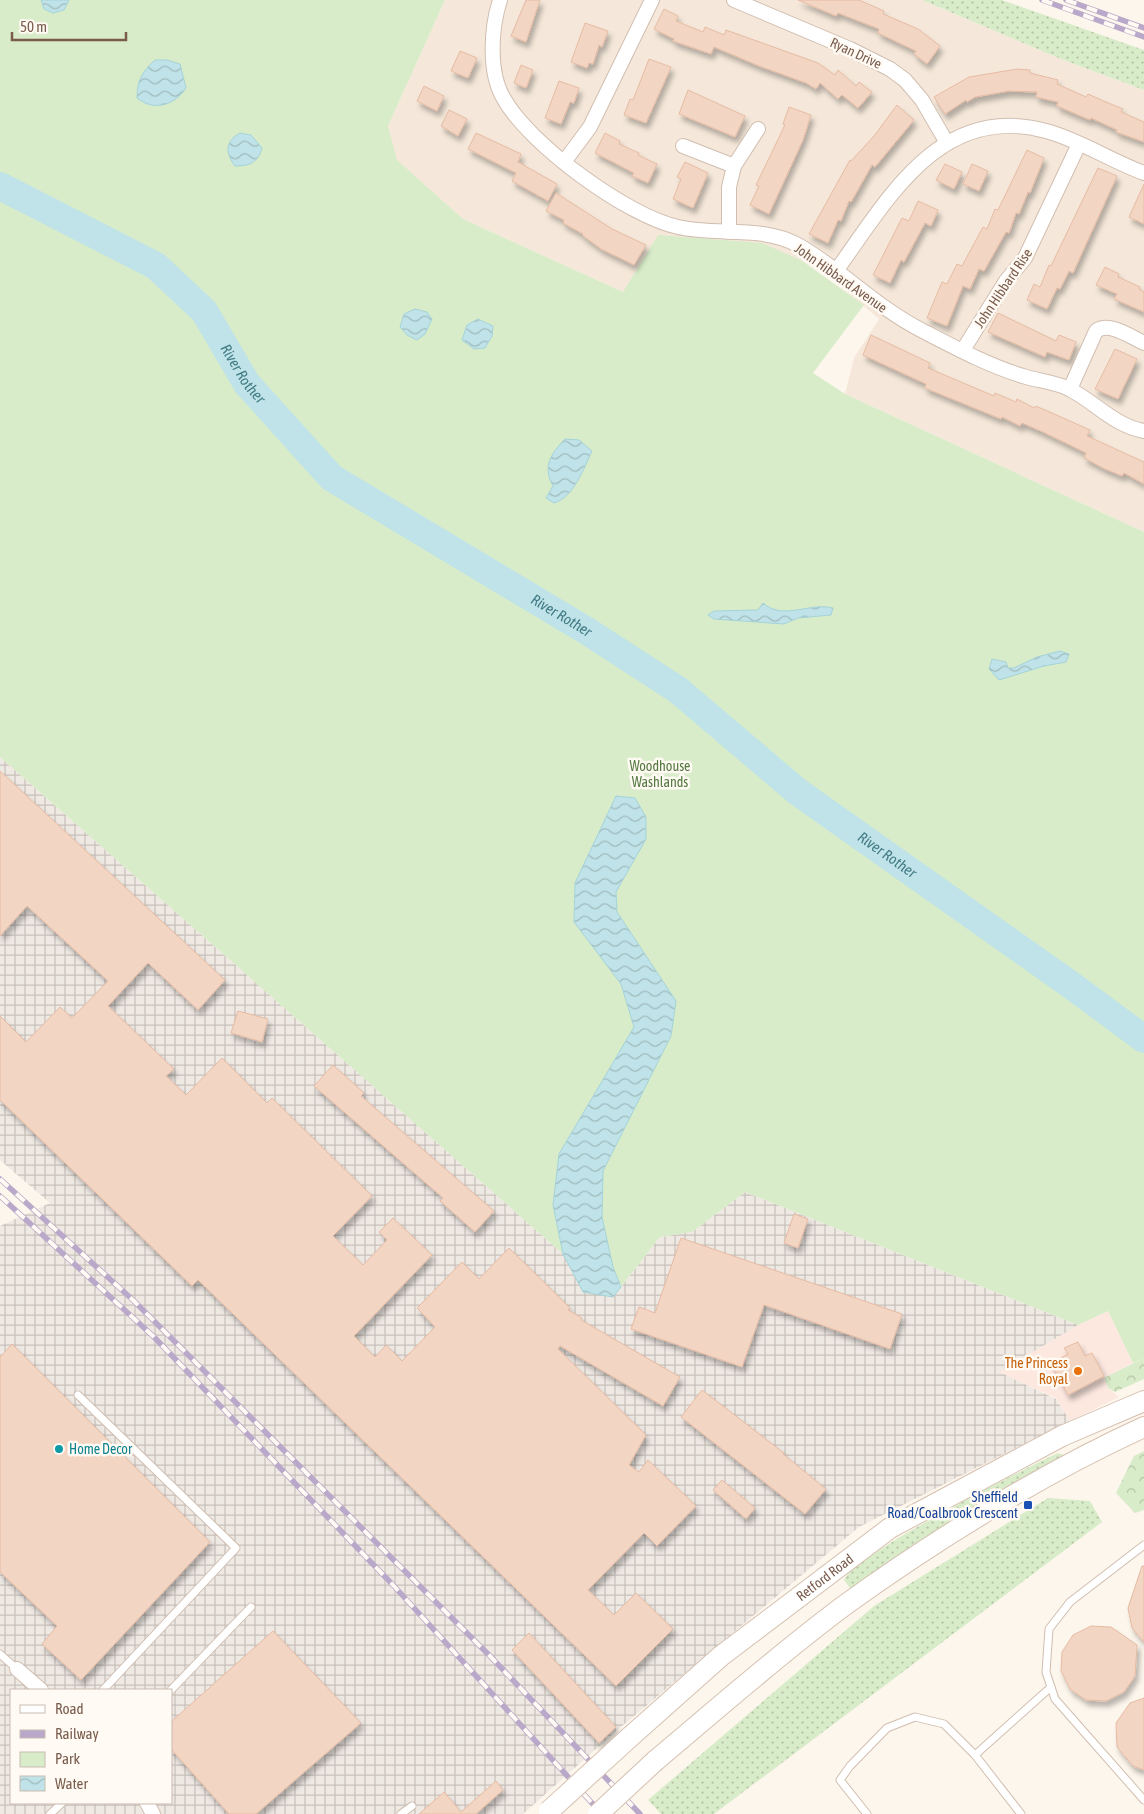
<svg xmlns="http://www.w3.org/2000/svg" width="1144" height="1814" font-family="'Asap Condensed',sans-serif">
<style>
.residential{fill:#f5e8da}
.commercial{fill:#fde8e0}
.industrial{fill:url(#industrial-grid);fill-rule:evenodd}
.grass{fill:url(#grass-dots)}
.forest{fill:url(#forest-crowns)}
.green{fill:#d8ecc9}
.water{fill:url(#water-waves);stroke:#a5d3da}
.lines{fill:none;stroke-linecap:round;stroke-linejoin:round}
.river{stroke:#bfe3e8;stroke-width:28}
.building{fill:#f3d5c3;stroke:#e6bba3;filter:url(#shadow)}
.service-casing{stroke:#d1beb0;stroke-width:9}
.minor-casing{stroke:#d1beb0;stroke-width:16}
.secondary-casing{stroke:#d6c0b0;stroke-width:22}
.service{stroke:#fff;stroke-width:7}
.minor{stroke:#fff;stroke-width:14}
.secondary{stroke:#fff;stroke-width:20}
.rail-casing{stroke:#b9a8c9;stroke-width:5.5}
.rail{stroke:#fffaf3;stroke-width:4;stroke-dasharray:11;stroke-linecap:butt}
.secondary-bridge-casing{stroke:#d6c0b0;stroke-width:22;stroke-linecap:butt}
.secondary-bridge{stroke:#fff;stroke-width:20}
.food-dot{fill:#e8710a;stroke:#fffaf3;stroke-width:2}
.culture-dot{fill:#0f9aa8;stroke:#fffaf3;stroke-width:2}
.transit-dot{fill:#1a4fb4;stroke:#fffaf3;stroke-width:2}
.labels{text-anchor:middle;stroke-width:5;stroke-linejoin:round;paint-order:stroke}
.street-label{font-size:14px;fill:#7a5c4d;stroke:#fffaf3}
.park-label{font-size:14px;fill:#537a41;stroke:#fffaf3}
.food-label{font-size:14px;fill:#c56008;stroke:#fffaf3;text-anchor:end}
.culture-label{font-size:14px;fill:#0d838f;stroke:#fffaf3;text-anchor:start}
.transit-label{font-size:14px;fill:#164399;stroke:#fffaf3;text-anchor:end}
.water-label{font-size:15px;font-style:italic;fill:#437c86;stroke:#fffaf3}
</style>
<defs>
<pattern id="industrial-grid" width="8" height="8" patternUnits="userSpaceOnUse" patternTransform="scale(1.25)"><rect width="8" height="8" fill="#efe9e4"/><path d="M0 4h8M4 0v8" fill="none" stroke="#c7c0bb"/></pattern>
<pattern id="grass-dots" width="8" height="8" patternUnits="userSpaceOnUse" patternTransform="scale(1.25)"><rect width="8" height="8" fill="#d8ecc9"/><path d="M2 2h.1M6 6h.1" fill="none" stroke="#b4c2a5" stroke-width="1.8" stroke-linecap="round"/></pattern>
<pattern id="forest-crowns" width="20" height="18" patternUnits="userSpaceOnUse" patternTransform="scale(1.25)"><rect width="20" height="18" fill="#d8ecc9"/><path d="M2 6a3 3 0 1 1 6 0M12 15a3 3 0 1 1 6 0" fill="none" stroke="#b4c2a5"/></pattern>
<pattern id="water-waves" width="16" height="10" patternUnits="userSpaceOnUse" patternTransform="scale(1.25)"><rect width="16" height="10" fill="#bfe3e8"/><path d="M0 5q4-4 8 0t8 0" fill="none" stroke="#a0bbbe"/></pattern>
<filter id="shadow"><feDropShadow dx="3" dy="5.5" stdDeviation="2.5" flood-color="#0004"/></filter>
</defs>
<rect width="100%" height="100%" fill="#fdf6ec"/>
<polygon class="residential" points="445,0 922,0 1061,59 1144,90 1144,532 845,394 854,358 879,319 835,282 801,260 623,292 463,219 396,160 388,126"/>
<polygon class="commercial" points="1108,1311 1133,1363 1104,1378 1108,1388 1119,1397 1070,1421 1056,1398 998,1372 1078,1325"/>
<path class="industrial" d="M 0,757 L 563,1254 L 583,1292 L 621,1287 L 660,1237 L 692,1232 L 745,1192 L 1078,1325 L 999,1372 L 1056,1399 L 1070,1421 L 859,1527 L 615,1732 L 523,1814 L 0,1814 L 0,1226 L 50,1203 L 0,1160 ZM 11,1690 L 171,1690 L 171,1803 L 11,1803 Z"/>
<g class="grass">
<polygon points="922,0 1002,0 1144,50 1144,90 1061,59"/>
<path d="M 1058,1453 L 1064,1455 L 1065,1458 L 854,1589 L 850,1588 L 844,1580 C 850,1557 1027,1467 1058,1453 Z"/>
<polygon points="1048,1498 1090,1501 1102,1522 714,1814 661,1814 648,1800 874,1606"/>
</g>
<g class="forest">
<polygon points="1144,1358 1144,1379 1115,1392 1108,1388 1104,1378"/>
<polygon points="1144,1451 1144,1510 1135,1513 1116,1493 1134,1456"/>
</g>
<polygon class="green" points="0,0 445,0 388,126 397,160 463,219 623,292 658,235 762,243 801,260 864,305 813,373 845,394 1144,532 1144,1358 1133,1363 1108,1311 1078,1325 745,1192 692,1232 660,1237 613,1297 583,1292 563,1254 0,757"/>
<g class="water">
<polygon points="41,0 69,0 64,10 53,13 44,9"/>
<path d="M 155,60 L 167,60 L 180,64 L 186,88 C 175,105 154,112 137,98 C 137,80 142,72 155,60 Z"/>
<path d="M 240,133 L 251,135 L 262,148 C 258,163 249,166 235,166 C 225,153 225,141 240,133 Z"/>
<polygon points="415,309 427,312 432,319 425,334 417,340 407,335 400,327 404,314"/>
<polygon points="478,319 493,326 492,336 485,348 474,349 462,340 467,325"/>
<path d="M 565,439 L 579,440 L 592,451 C 584,468 574,497 554,503 L 546,498 L 553,486 C 542,466 551,454 565,439 Z"/>
<path d="M 763,603 C 783,621 809,602 833,608 L 831,615 L 798,618 L 784,624 L 714,619 L 708,615 L 714,611 L 758,610 Z"/>
<polygon points="1060,651 1069,654 1066,662 1044,666 999,680 989,669 992,659 1006,662 1008,668 1014,668 1037,657"/>
<polygon points="616,796 635,798 646,817 646,839 616,892 617,912 676,1001 671,1036 603,1171 602,1217 613,1267 621,1287 613,1297 583,1292 563,1254 553,1205 559,1154 634,1027 621,984 574,922 575,883"/>
</g>
<g class="lines">
<path class="river" id="s1" d="M 0,186 L 156,266 L 204,311 L 247,384 L 332,478 L 587,631 L 678,690 L 798,792 L 1071,985 L 1144,1039"/>
</g>
<g class="building">
<polygon points="526,0 540,0 526,42 511,36"/>
<polygon points="798,0 859,0 884,11 883,14 918,29 940,46 927,64 914,54 916,51 878,33 879,29 838,13 836,16"/>
<polygon points="664,9 678,16 676,21 703,32 705,27 724,35 726,30 818,63 835,75 838,70 856,86 859,82 872,92 858,108 842,95 838,99 820,83 816,89 806,83 759,66 714,47 711,54 673,41 674,39 654,29"/>
<polygon points="585,23 608,31 602,47 599,45 593,64 589,63 587,68 571,62"/>
<polygon points="460,51 477,58 468,78 451,71"/>
<polygon points="649,59 671,67 646,123 624,115 630,99 633,100"/>
<polygon points="521,65 533,70 526,88 514,83"/>
<polygon points="1017,69 1030,70 1030,73 1058,80 1057,84 1086,97 1088,94 1106,102 1123,109 1121,112 1144,122 1144,142 1116,132 1117,130 1091,118 1090,120 1057,106 1058,102 1036,97 1037,92 1009,91 975,97 967,102 966,100 945,114 934,97 969,77"/>
<polygon points="559,81 579,88 574,103 570,102 561,124 545,118"/>
<polygon points="424,86 444,96 437,111 417,101"/>
<polygon points="688,90 745,116 735,137 679,114"/>
<polygon points="897,105 914,120 875,167 872,165 851,202 849,201 841,221 838,220 828,243 809,234 850,160 851,161 874,136"/>
<polygon points="789,107 811,115 803,140 769,214 750,205 759,186 756,185 785,125 783,124"/>
<polygon points="449,110 467,119 458,136 441,126"/>
<polygon points="476,133 521,154 518,162 557,184 548,201 512,181 516,173 468,149"/>
<polygon points="605,133 620,141 619,144 639,153 638,155 657,164 648,183 632,176 634,173 595,153"/>
<polygon points="1027,150 1044,158 1030,193 1028,192 1019,214 1016,213 1009,233 1006,232 984,271 979,269 970,289 963,286 947,326 927,318 942,282 947,284 957,264 962,266 983,227 987,229 995,209 998,210"/>
<polygon points="685,162 708,173 693,208 673,199 681,179 677,177"/>
<polygon points="945,164 962,172 954,189 936,180"/>
<polygon points="972,164 988,171 979,191 963,184"/>
<polygon points="1098,168 1117,176 1073,273 1069,271 1060,289 1057,288 1047,309 1027,300 1034,284 1040,287 1049,265 1051,266"/>
<polygon points="1144,184 1144,224 1129,217"/>
<polygon points="556,193 612,229 646,245 634,265 601,249 582,235 583,234 563,223 564,220 546,211"/>
<polygon points="918,201 938,210 931,226 925,223 904,262 901,260 890,283 873,275 902,218 909,221"/>
<polygon points="1105,267 1119,274 1118,277 1140,287 1139,289 1144,292 1144,312 1114,299 1117,294 1096,285"/>
<polygon points="998,313 1056,341 1059,335 1076,342 1069,360 1047,352 1045,357 988,332"/>
<polygon points="871,335 930,363 928,368 994,396 995,393 1016,402 1017,399 1034,408 1036,406 1090,430 1087,436 1144,462 1144,484 1124,473 1122,476 1105,469 1084,458 1086,453 1043,432 1022,423 1020,426 1002,417 1001,419 925,388 926,384 863,355"/>
<polygon points="1115,349 1137,359 1118,399 1095,389"/>
<polygon points="0,771 225,980 198,1010 148,963 108,1006 174,1069 166,1076 186,1095 222,1058 267,1103 272,1098 372,1196 333,1236 363,1265 387,1240 379,1232 393,1218 432,1255 354,1336 375,1357 386,1345 402,1361 435,1327 417,1308 462,1262 479,1279 509,1248 570,1308 568,1310 582,1318 581,1320 680,1377 663,1406 560,1346 558,1349 646,1435 629,1465 639,1472 648,1460 696,1506 657,1546 644,1533 588,1590 614,1615 636,1593 673,1629 616,1686 198,1280 192,1286 0,1100 0,1016 26,1042 60,1007 72,1018 108,981 27,906 0,936"/>
<polygon points="238,1011 268,1019 262,1042 231,1033"/>
<polygon points="333,1065 364,1093 361,1096 494,1211 475,1232 440,1201 443,1198 314,1086"/>
<polygon points="794,1214 808,1219 798,1248 784,1243"/>
<polygon points="681,1238 902,1314 890,1349 764,1305 742,1367 631,1329 639,1307 655,1313"/>
<polygon points="1078,1342 1085,1356 1092,1353 1104,1376 1068,1395 1051,1363 1068,1354 1064,1348"/>
<polygon points="12,1344 210,1542 81,1680 42,1644 57,1626 0,1572 0,1357"/>
<polygon points="702,1390 784,1453 783,1454 826,1489 805,1514 681,1417"/>
<polygon points="722,1480 755,1508 746,1519 713,1490"/>
<polygon points="1142,1566 1144,1566 1144,1642 1132,1628 1128,1608"/>
<polygon points="1091,1626 1111,1627 1137,1645 1135,1676 1124,1692 1106,1701 1086,1700 1070,1689 1061,1671 1062,1652 1073,1635"/>
<polygon points="273,1631 361,1723 256,1814 229,1814 171,1749 171,1722"/>
<polygon points="529,1633 616,1727 599,1743 512,1650"/>
<polygon points="1144,1698 1144,1770 1133,1766 1117,1747 1116,1723 1130,1703"/>
<polygon points="496,1781 503,1790 476,1814 419,1814 444,1792 461,1812"/>
</g>
<g class="lines">
<g class="service-casing">
<g id="service">
<polyline points="78,1395 236,1548 103,1690"/>
<polyline points="1144,1545 1070,1602 1049,1629 1046,1672 1055,1699 1144,1800"/>
<polyline points="0,1654 17,1669"/>
<polyline points="171,1690 251,1607"/>
<polyline points="975,1755 1051,1687"/>
<polyline points="50,1814 62,1803"/>
<polyline points="401,1814 412,1806"/>
<polyline points="867,1814 840,1780 850,1766 887,1728 915,1717 944,1724 975,1755 1021,1814"/>
</g>
</g>
<g class="minor-casing">
<g id="minor">
<path d="M 500,0 C 491,28 488,73 504,99 C 529,144 627,216 678,227 C 717,236 761,225 798,245 C 842,270 877,308 923,331 C 954,347 989,366 1023,376 C 1038,381 1057,382 1071,390 C 1096,403 1115,426 1144,431"/>
<polyline points="734,0 850,49 890,69 905,80 922,100 947,143"/>
<polyline points="683,146 734,166"/>
<polyline points="564,162 590,127 652,0"/>
<polyline points="729,232 729,187 734,166 758,129"/>
<path d="M 836,271 C 888,199 940,102 1046,131 C 1080,140 1111,161 1144,173"/>
<polyline points="963,350 1006,281 1025,258 1079,144"/>
<path d="M 1070,389 L 1096,331 C 1109,321 1131,337 1144,343"/>
<polyline points="17,1669 41,1690"/>
<polyline points="147,1803 153,1814"/>
</g>
</g>
<g class="secondary-casing">
<g id="secondary">
<path id="s2" d="M 630,1737 L 721,1656 L 890,1528 L 1062,1436 L 1144,1401"/>
<path d="M 655,1761 C 717,1709 779,1654 845,1605 C 935,1540 1043,1473 1144,1427"/>
</g>
</g>
<use href="#service" class="service"/>
<use href="#minor" class="minor"/>
<use href="#secondary" class="secondary"/>
<g class="rail-casing">
<g id="rail">
<polyline points="1042,0 1144,37"/>
<polyline points="1066,0 1144,28"/>
<polyline points="0,1179 134,1301 489,1655 640,1814"/>
<polyline points="0,1196 153,1336 393,1585 602,1814"/>
</g>
</g>
<use href="#rail" class="rail"/>
<g class="secondary-bridge-casing">
<g id="secondary-bridge">
<polyline points="549,1811 630,1737"/>
<polyline points="598,1814 655,1761"/>
</g>
</g>
<use href="#secondary-bridge" class="secondary-bridge"/>
</g>
<circle class="food-dot" cx="1078" cy="1371" r="5"/>
<circle class="culture-dot" cx="59" cy="1449" r="5"/>
<rect class="transit-dot" x="1023" y="1500" width="10" height="10" rx="2.5"/>
<g class="labels">
<g class="street-label">
<text transform="translate(856 53) rotate(25)" y="5">Ryan Drive</text>
<text transform="translate(841 278) rotate(35)" y="5">John Hibbard Avenue</text>
<text transform="translate(1003 288) rotate(-56)" y="5">John Hibbard Rise</text>
<text dy="5" stroke="none"><textPath href="#s2" startOffset="252">Retford Road</textPath></text>
</g>
<g class="park-label">
<text x="660" y="771">Woodhouse<tspan x="660" dy="16">Washlands</tspan></text>
</g>
<g class="food-label">
<text x="1068" y="1368">The Princess<tspan x="1068" dy="16">Royal</tspan></text>
</g>
<g class="culture-label">
<text x="69" y="1454">Home Decor</text>
</g>
<g class="transit-label">
<text x="1018" y="1502">Sheffield<tspan x="1018" dy="16">Road/Coalbrook Crescent</tspan></text>
</g>
<g class="water-label">
<text dy="5" stroke="none"><textPath href="#s1" startOffset="315">River Rother</textPath></text>
<text dy="5" stroke="none"><textPath href="#s1" startOffset="720">River Rother</textPath></text>
<text dy="5" stroke="none"><textPath href="#s1" startOffset="1125">River Rother</textPath></text>
</g>
</g>
<rect x="10" y="1689" width="162" height="115" fill="#fffaf3" stroke="#cabbb1"/>
<rect x="20" y="1705" width="25" height="8" fill="#ffffff" stroke="#cabbb1"/>
<text x="55" y="1714" font-size="15" fill="#7a5c4d">Road</text>
<rect x="20" y="1730" width="25" height="8" fill="#b9a8c9" stroke="#cabbb1"/>
<text x="55" y="1739" font-size="15" fill="#7a5c4d">Railway</text>
<rect x="20" y="1752" width="25" height="15" fill="#d8ecc9" stroke="#cabbb1"/>
<text x="55" y="1764" font-size="15" fill="#7a5c4d">Park</text>
<rect x="20" y="1776" width="25" height="15" fill="url(#water-waves)" stroke="#cabbb1"/>
<text x="55" y="1789" font-size="15" fill="#7a5c4d">Water</text>
<path d="M12 32v8h114v-8" fill="none" stroke="#7a5c4d" stroke-width="2.5"/>
<text x="20" y="32" font-size="15" fill="#7a5c4d" stroke="#fffaf3" stroke-width="4" paint-order="stroke">50 m</text>
</svg>
